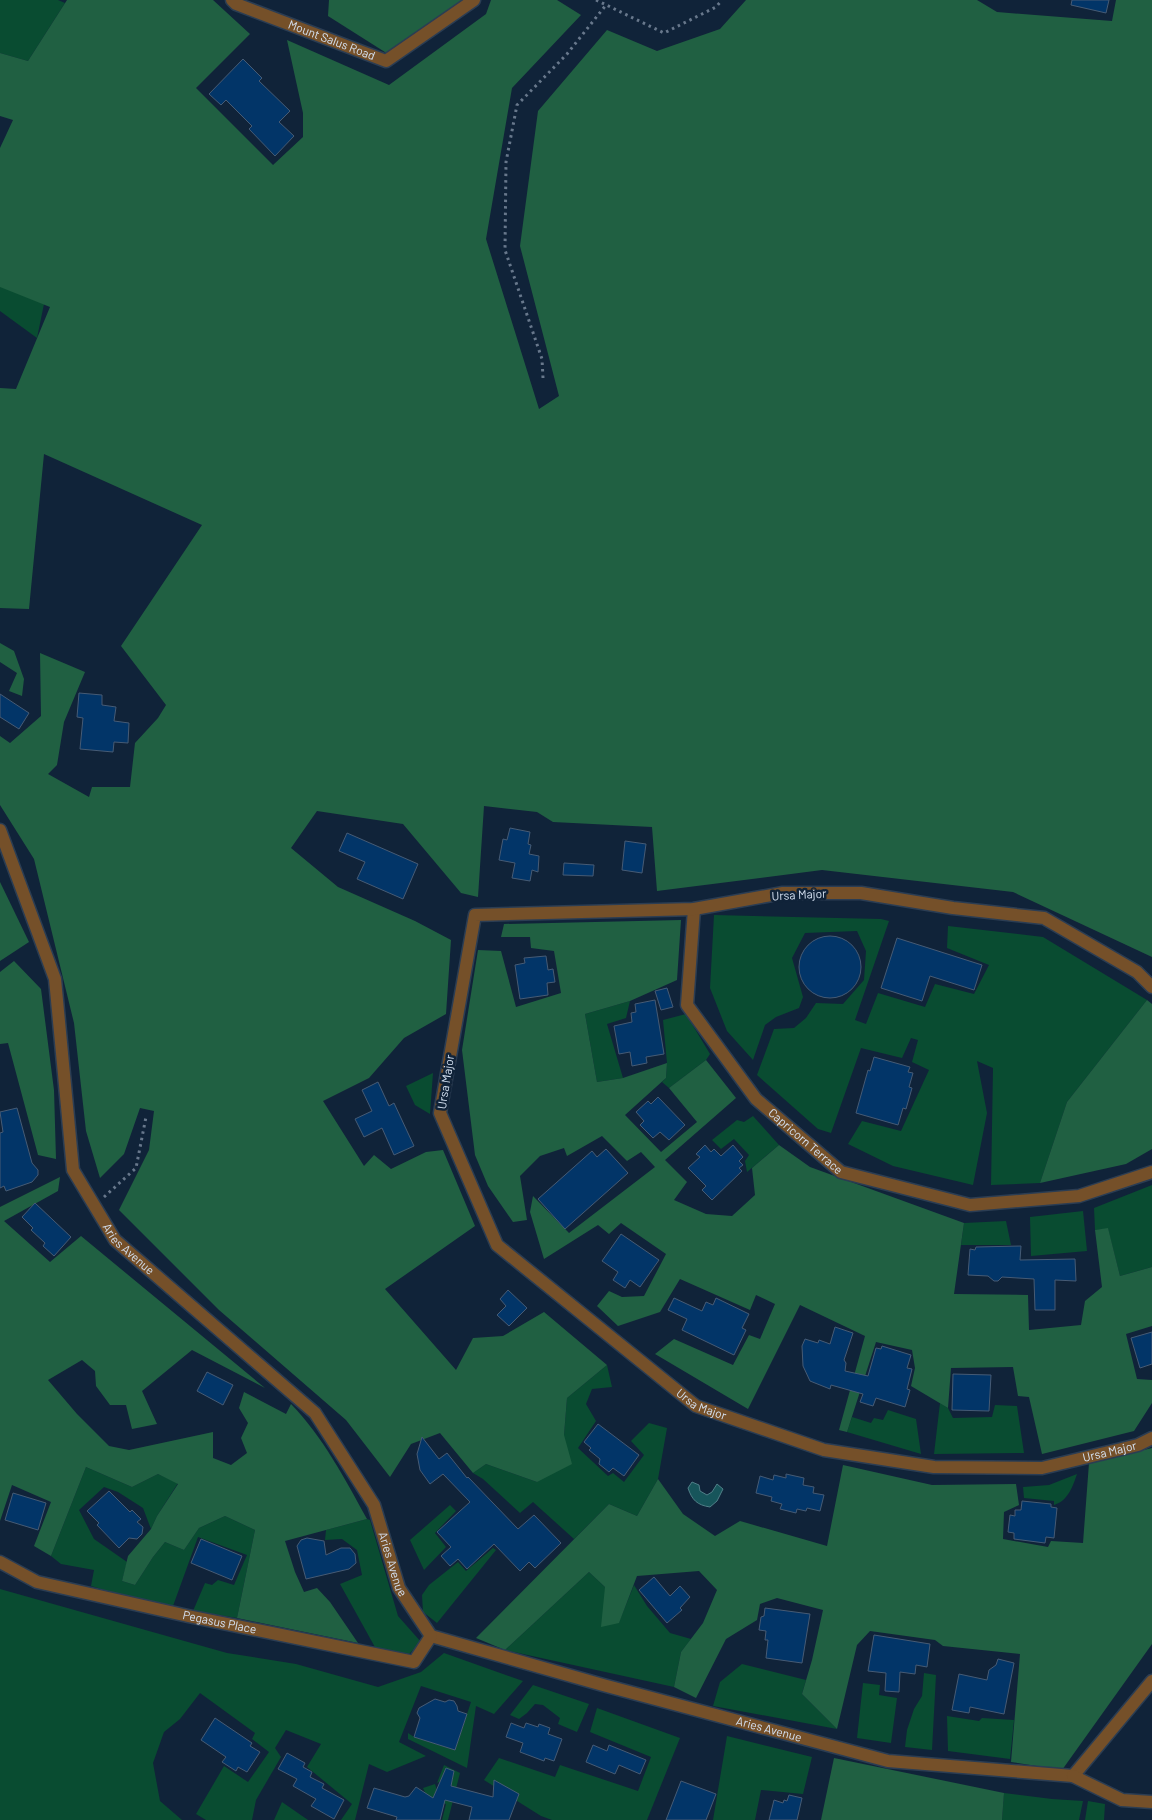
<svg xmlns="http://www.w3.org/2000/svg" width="1152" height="1820" font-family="Barlow,sans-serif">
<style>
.green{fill:#094c31}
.forest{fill:#206042}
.water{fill:#17555b;stroke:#507f88}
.building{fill:#023568;stroke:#465b75}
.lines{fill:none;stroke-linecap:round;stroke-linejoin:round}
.minor-casing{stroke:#2b3d53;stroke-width:15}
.path{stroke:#68788c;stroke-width:3;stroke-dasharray:2.5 4;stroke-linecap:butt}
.minor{stroke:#755029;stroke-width:12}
.labels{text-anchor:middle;stroke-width:5;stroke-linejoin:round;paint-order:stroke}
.street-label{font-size:12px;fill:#d4e0f0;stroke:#102339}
</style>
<rect width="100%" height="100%" fill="#102339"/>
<g class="green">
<polygon points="0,0 58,0 65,3 28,61 0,53"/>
<polygon points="0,286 44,304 37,338 0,311"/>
<polygon points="714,915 881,919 889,921 855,1020 866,1024 878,993 925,1007 935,984 974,994 989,965 947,948 948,926 1043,937 1147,1000 1067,1102 1040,1183 991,1185 993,1068 977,1061 987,1113 973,1185 893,1166 848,1144 862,1121 901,1131 929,1070 912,1062 918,1040 911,1038 902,1058 861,1048 831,1133 818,1129 757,1075 774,1029 794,1028 806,1018 816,1003 843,1004 864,980 866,951 857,931 805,933 792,958 803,997 799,1008 776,1017 765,1025 753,1060 727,1031 710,988"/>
<polygon points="630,1001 626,1018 607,1024 623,1078 597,1082 585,1014"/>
<polygon points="686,1014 710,1054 706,1060 669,1088 662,1082 666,1078 667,1063 663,1020"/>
<polygon points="433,1073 430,1114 415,1105 406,1086"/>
<polygon points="753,1116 779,1145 747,1172 745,1161 749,1155 734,1139 721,1149 712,1140 737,1120 744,1122"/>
<polygon points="1152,1185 1152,1267 1120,1276 1108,1229 1095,1230 1094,1208"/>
<polygon points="1083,1211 1087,1251 1031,1256 1030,1217"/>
<polygon points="1006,1221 1011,1245 961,1245 964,1223"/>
<polygon points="607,1365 612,1387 592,1389 586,1404 596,1421 578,1448 608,1476 613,1473 624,1482 644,1455 631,1441 649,1423 667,1428 658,1479 637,1516 609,1504 574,1539 533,1502 520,1513 483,1479 473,1473 486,1464 537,1482 564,1435 567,1398"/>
<polygon points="940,1403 948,1408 953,1418 992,1417 995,1405 1017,1406 1024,1453 934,1454"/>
<polygon points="888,1410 916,1419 921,1454 847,1432 852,1417 871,1423 874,1418 883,1420"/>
<polygon points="86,1467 132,1487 158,1474 178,1483 157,1516 151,1529 143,1508 118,1492 104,1487 79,1510 94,1539 127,1562 122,1581 135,1585 153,1557 165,1542 184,1550 199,1528 225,1516 255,1530 237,1618 193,1611 205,1583 212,1585 218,1580 234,1585 247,1555 198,1537 173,1606 127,1597 91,1586 94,1570 61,1564 51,1556"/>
<path d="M 1077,1474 C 1073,1486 1068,1501 1054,1505 L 1054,1501 L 1024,1498 L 1023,1487 L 1049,1485 Z"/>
<polygon points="450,1505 456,1511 435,1533 446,1547 424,1570 410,1540"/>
<polygon points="367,1519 370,1520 398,1616 421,1642 409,1654 376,1649 340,1584 362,1575 357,1550 342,1539 325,1540 326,1530"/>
<polygon points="493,1548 496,1550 437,1623 423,1612 422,1595 429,1585 458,1562 466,1571"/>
<polygon points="589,1572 605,1587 619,1622 634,1585 647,1606 670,1633 691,1639 681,1652 674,1687 505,1650"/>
<polygon points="0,1589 227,1653 296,1664 378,1687 421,1672 444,1653 523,1681 494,1714 476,1706 467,1768 408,1739 408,1733 414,1737 455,1750 471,1702 421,1686 399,1742 426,1756 387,1772 369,1764 355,1820 341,1820 352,1804 307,1767 321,1744 286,1730 275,1748 281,1757 256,1800 252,1820 206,1820 196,1814 224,1766 248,1782 269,1752 252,1739 255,1733 200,1693 180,1719 164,1732 153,1763 160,1801 182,1820 0,1820"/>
<polygon points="742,1664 806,1680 802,1694 837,1729 713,1706 720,1682"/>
<polygon points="924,1673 936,1675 932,1750 905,1747 907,1730 914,1709 922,1696"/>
<polygon points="863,1683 880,1685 879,1695 897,1698 891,1743 857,1738"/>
<polygon points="533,1685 589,1704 577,1732 558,1724 560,1718 543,1705 535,1704 527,1713 519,1719 510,1715"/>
<polygon points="597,1708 680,1738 647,1820 552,1820 541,1816 484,1780 499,1758 555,1777 560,1765 638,1791 651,1757 590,1732"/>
<polygon points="947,1716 979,1721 982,1718 1014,1720 1010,1759 948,1751"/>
<polygon points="727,1736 812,1757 803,1794 761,1790 755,1820 713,1820"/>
<polygon points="444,1765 460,1773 448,1820 442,1820 446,1804 428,1799 423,1788 435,1784 439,1797 454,1789 451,1784 443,1780 437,1783"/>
<polygon points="1004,1793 1052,1799 1083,1801 1079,1820 1002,1820"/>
<polygon points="1088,1801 1105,1804 1104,1820 1085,1820"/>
<polygon points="282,1802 308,1820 274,1820"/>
</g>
<g class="forest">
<polygon points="67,0 213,0 250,34 196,88 273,165 303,137 303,113 287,40 389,85 486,14 491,0 557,0 581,15 512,88 486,239 539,409 559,396 520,246 538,111 607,30 657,51 720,29 746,0 977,0 997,12 1112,21 1116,0 1152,0 1152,957 1013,892 822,870 657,891 652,827 553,822 537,812 484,806 478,897 461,893 403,824 317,811 291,848 338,887 415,921 451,940 446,1014 404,1038 369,1078 323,1101 364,1166 374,1155 391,1169 426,1152 443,1150 475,1226 385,1289 456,1370 473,1338 503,1336 544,1312 607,1365 567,1398 564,1435 572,1464 537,1482 486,1464 473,1473 440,1433 411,1444 390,1477 346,1420 219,1310 119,1210 149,1150 154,1111 140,1108 124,1154 100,1178 86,1131 74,1023 34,859 0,805 0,736 10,743 41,716 40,653 85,672 64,722 57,765 48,774 89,797 92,787 130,787 135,743 158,718 166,705 121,646 202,525 44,454 29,609 0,608 0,388 16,389 50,307 0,287 0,148 13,120 0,116 0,53 28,61"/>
<polygon points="329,0 466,0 388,54 328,16"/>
<polygon points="0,643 14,651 24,679 22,696 9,691 17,673 0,662"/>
<polygon points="0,882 29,942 0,961"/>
<polygon points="681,920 677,980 630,1001 585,1014 597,1082 623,1078 667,1063 666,1078 625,1115 661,1152 697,1122 669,1088 706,1060 736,1098 665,1160 687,1182 674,1200 706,1214 732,1216 755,1195 752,1168 779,1145 810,1167 964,1223 954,1294 1028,1295 1029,1330 1081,1325 1085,1301 1102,1287 1095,1230 1108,1228 1120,1276 1152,1267 1152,1326 1126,1334 1137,1379 1152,1380 1152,1403 1134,1431 1042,1454 1029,1397 1018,1396 1013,1367 951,1368 948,1408 911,1386 915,1368 912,1350 876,1342 847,1432 839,1430 865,1336 800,1305 748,1409 655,1354 674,1339 733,1365 749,1335 760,1339 775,1304 756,1295 750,1310 680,1279 660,1312 618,1326 597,1306 609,1291 622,1297 644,1296 666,1254 621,1223 609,1234 598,1225 544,1259 530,1212 533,1196 569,1233 655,1167 641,1152 627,1161 602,1136 567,1156 564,1148 540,1156 520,1176 527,1220 513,1222 488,1186 475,1155 462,1050 478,950 501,951 516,1007 561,993 554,951 531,948 530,937 501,937 504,924"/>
<polygon points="14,961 41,989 54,1090 56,1159 38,1155 8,1043 0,1044 0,972"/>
<polygon points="1147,1000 1152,1004 1152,1149 1126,1164 1040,1183 1067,1102"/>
<path d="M 60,1177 L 58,1191 L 4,1221 L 50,1262 L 81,1236 L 265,1388 L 192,1350 L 142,1391 L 157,1424 L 132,1429 L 126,1405 L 110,1405 L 96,1386 L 95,1371 L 82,1360 L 48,1380 L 77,1414 L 109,1446 L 129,1450 L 213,1432 L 213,1458 L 231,1465 L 247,1453 L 241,1438 L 248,1423 L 239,1408 L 244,1392 L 286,1414 L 291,1404 C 323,1437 345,1479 367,1519 L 285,1541 L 295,1572 L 304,1592 L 317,1588 L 330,1602 L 358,1643 L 237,1618 L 255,1530 L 225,1516 L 199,1528 L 184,1550 L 165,1542 L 153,1557 L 135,1585 L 122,1581 L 128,1556 L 151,1529 L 157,1516 L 178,1484 L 158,1474 L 132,1487 L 86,1467 L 51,1556 L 34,1546 L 51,1502 L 12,1485 L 0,1521 L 0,1207 Z"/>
<polygon points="1152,1448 1152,1644 1062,1770 1011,1762 1020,1654 943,1646 935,1640 870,1631 857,1645 837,1729 802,1694 812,1660 823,1610 777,1598 760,1604 757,1620 726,1639 696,1698 674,1687 681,1652 703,1623 717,1590 699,1571 637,1576 619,1623 601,1627 605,1587 589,1572 505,1650 476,1638 609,1504 637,1516 658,1479 683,1514 715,1536 740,1521 827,1546 843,1465 932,1485 1016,1484 1019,1505 1004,1512 1003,1539 1048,1547 1051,1541 1083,1543 1089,1463"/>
<polygon points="834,1758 1004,1793 1002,1820 821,1820"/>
</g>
<path class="water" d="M 692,1482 L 699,1485 L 700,1491 L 707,1495 L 712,1492 L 717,1484 L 723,1489 L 717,1501 L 710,1507 C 697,1505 692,1500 688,1488 Z"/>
<g class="building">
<polygon points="1072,0 1109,0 1106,13 1071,5"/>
<polygon points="243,59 262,78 259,81 290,111 279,122 294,136 275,156 249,129 252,126 226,100 221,105 209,94"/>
<polygon points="79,693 102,695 102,705 116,707 114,721 129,723 128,743 114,742 113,752 80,749 83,718 77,717"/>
<polygon points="0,694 29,713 19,729 0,717"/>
<polygon points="510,828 530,832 528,844 531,845 529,854 539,856 538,872 532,870 530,881 512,878 515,863 499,860 503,839 507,840"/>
<polygon points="347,833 418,864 403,899 357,879 365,862 339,851"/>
<polygon points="625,841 646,844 642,873 622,870"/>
<polygon points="564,863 594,865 593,876 563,875"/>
<circle cx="830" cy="967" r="31"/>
<polygon points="897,938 982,965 974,990 930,976 922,1001 881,988"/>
<polygon points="546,956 548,970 553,969 555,982 547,983 548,995 520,999 515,965 525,963 524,958"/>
<polygon points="667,988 673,1007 661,1010 655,991"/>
<polygon points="655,1000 664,1054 646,1057 647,1063 632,1066 630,1052 619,1054 614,1026 632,1022 631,1013 636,1012 635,1004"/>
<polygon points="874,1057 910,1067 908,1072 913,1073 909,1087 912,1088 906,1109 903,1108 898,1125 856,1113 868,1070 870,1071"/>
<polygon points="378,1082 389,1106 394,1103 414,1146 394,1155 382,1128 364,1137 355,1119 372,1111 362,1090"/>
<polygon points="658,1097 685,1125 669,1140 660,1132 653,1138 640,1125 644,1121 636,1112 648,1101 651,1104"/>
<polygon points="17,1108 32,1163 38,1170 38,1175 32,1182 6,1191 4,1186 0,1188 0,1133 3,1132 0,1112"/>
<polygon points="705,1145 711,1152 714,1149 721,1156 733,1145 743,1157 739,1161 743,1165 739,1168 742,1171 712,1200 702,1190 706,1186 688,1168 700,1157 696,1154"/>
<polygon points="606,1149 628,1173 565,1229 538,1199 592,1151 597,1157"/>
<polygon points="35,1203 71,1237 54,1256 43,1246 45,1243 31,1230 33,1228 22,1217"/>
<polygon points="621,1234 659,1260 640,1287 630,1280 625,1288 613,1280 618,1272 602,1261"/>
<polygon points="1021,1246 1020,1260 1075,1259 1076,1281 1055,1280 1055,1310 1035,1310 1034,1279 1002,1277 998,1281 994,1281 988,1276 968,1275 970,1249 975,1250 976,1247"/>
<polygon points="508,1290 527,1308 509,1326 497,1315 506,1306 500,1299"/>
<polygon points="674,1298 702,1311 706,1302 713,1305 716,1298 749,1314 742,1328 746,1330 734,1355 682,1330 687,1319 668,1310"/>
<polygon points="835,1327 853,1333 844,1360 846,1363 845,1371 868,1376 876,1348 881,1349 882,1346 911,1355 907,1368 912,1369 907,1389 910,1390 905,1407 876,1398 873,1406 860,1402 863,1394 831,1385 830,1389 810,1381 803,1366 802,1346 805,1339 818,1343 819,1340 830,1344"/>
<polygon points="1152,1332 1152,1364 1140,1368 1131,1338"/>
<polygon points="207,1372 233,1385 223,1405 197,1391"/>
<polygon points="953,1374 991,1375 989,1411 952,1410"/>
<polygon points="598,1424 639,1455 624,1476 613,1468 609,1472 599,1464 600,1459 589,1450 591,1448 584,1442"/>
<polygon points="422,1437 439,1459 447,1453 467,1478 468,1477 518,1529 534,1515 561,1543 535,1568 529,1562 520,1571 494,1544 467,1569 458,1559 450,1566 441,1556 451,1547 437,1532 470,1502 443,1474 430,1484 420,1470 417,1454"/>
<polygon points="786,1474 804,1478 803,1485 814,1487 813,1493 824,1495 820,1511 807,1508 806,1511 797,1509 796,1513 780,1509 782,1504 771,1501 772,1497 756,1493 760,1476 773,1480 774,1475 786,1478"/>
<polygon points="109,1491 130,1512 132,1510 141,1519 137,1522 143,1527 142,1534 137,1539 129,1538 119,1548 97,1525 99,1523 87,1511"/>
<polygon points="13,1493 46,1503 38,1530 5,1520"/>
<polygon points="1022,1501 1051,1504 1051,1507 1057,1508 1054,1538 1046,1537 1045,1543 1014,1539 1014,1533 1008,1532 1010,1515 1015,1516 1015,1510 1021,1510"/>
<polygon points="307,1538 324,1541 326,1555 341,1548 350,1548 355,1554 356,1563 349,1569 306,1579 297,1546 301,1540"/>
<polygon points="201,1539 242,1556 232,1580 191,1563"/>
<polygon points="654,1577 670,1596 680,1586 690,1597 680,1608 682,1610 667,1623 639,1590"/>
<polygon points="765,1608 810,1614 802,1663 766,1658 768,1640 765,1640 766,1631 759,1630 761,1617 764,1616"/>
<polygon points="874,1635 930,1644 927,1667 916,1665 915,1674 900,1672 899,1692 885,1691 886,1673 868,1671"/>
<polygon points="998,1659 1014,1663 1004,1714 970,1707 969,1713 952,1710 959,1674 987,1680 989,1670 996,1665"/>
<polygon points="435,1699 445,1702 449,1700 454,1701 457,1706 458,1711 467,1714 455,1750 414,1737 420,1718 417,1713 419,1708"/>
<polygon points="215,1718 252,1743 250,1746 260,1752 247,1772 238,1767 236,1771 222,1762 226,1757 201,1740"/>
<polygon points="511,1723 524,1728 526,1723 538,1727 539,1724 550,1728 548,1734 562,1739 554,1761 545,1758 544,1761 520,1752 523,1743 506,1737"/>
<polygon points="593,1745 607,1751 609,1745 646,1760 640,1774 619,1765 615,1774 586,1762"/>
<polygon points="287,1753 305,1763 303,1767 312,1772 310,1777 324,1784 322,1788 344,1800 334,1819 311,1806 316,1799 293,1786 297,1779 278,1769"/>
<polygon points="446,1768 454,1771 451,1786 493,1797 494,1780 519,1794 509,1820 469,1820 472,1807 445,1800 440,1820 396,1820 397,1817 367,1808 374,1788 405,1797 409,1796 416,1787 433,1798"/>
<polygon points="681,1781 716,1794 706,1820 666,1820"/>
<polygon points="789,1795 802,1798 797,1820 769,1820 774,1800 783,1803 784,1800 787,1801"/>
</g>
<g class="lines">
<g class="minor-casing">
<g id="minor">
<path id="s1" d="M 232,0 L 236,4 L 386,61 L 474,0"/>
<path id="s2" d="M 0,830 L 55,979 L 73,1170 L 115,1240 L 315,1413 L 374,1505 L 399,1588 L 431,1636 L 603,1685 L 888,1761 L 1073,1776 L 1152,1681"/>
<path id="s3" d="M 694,909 L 687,1005 L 756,1099 L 841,1172 L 970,1205 L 1079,1196 L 1152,1172"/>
<path id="s4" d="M 1152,987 L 1137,972 L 1044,918 L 953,908 L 861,893 L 783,893 L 694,909 L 475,915 L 440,1113 L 497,1245 L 696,1406 L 824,1450 L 934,1467 L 1042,1468 L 1138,1445 L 1152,1438"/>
<path id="s5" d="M 0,1562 L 37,1582 L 188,1616 L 414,1662 L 431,1636"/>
<polyline points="1073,1776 1122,1800 1152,1802"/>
</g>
</g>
<g class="path">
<polyline points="596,0 664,33 716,7 722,0"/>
<polyline points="543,378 542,359 505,250 506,162 517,105 567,54 606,5"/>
<polyline points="104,1197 136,1168 146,1117"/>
</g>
<use href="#minor" class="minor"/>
</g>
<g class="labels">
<g class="street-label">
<text dy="4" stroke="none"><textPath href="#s1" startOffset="108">Mount Salus Road</textPath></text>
<text transform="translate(799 895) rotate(-3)" y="4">Ursa Major</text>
<text transform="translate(446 1082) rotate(-81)" y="4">Ursa Major</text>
<text dy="4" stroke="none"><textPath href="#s3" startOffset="278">Capricorn Terrace</textPath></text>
<text dy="4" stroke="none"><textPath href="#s2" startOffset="448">Aries Avenue</textPath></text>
<text dy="4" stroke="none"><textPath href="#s4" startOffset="1306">Ursa Major</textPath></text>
<text dy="4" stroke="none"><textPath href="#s4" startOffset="1726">Ursa Major</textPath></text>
<text dy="4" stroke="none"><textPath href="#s2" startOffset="868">Aries Avenue</textPath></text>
<text dy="4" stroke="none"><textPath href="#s5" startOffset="229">Pegasus Place</textPath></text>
<text dy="4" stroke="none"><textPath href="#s2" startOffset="1301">Aries Avenue</textPath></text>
</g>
</g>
</svg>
